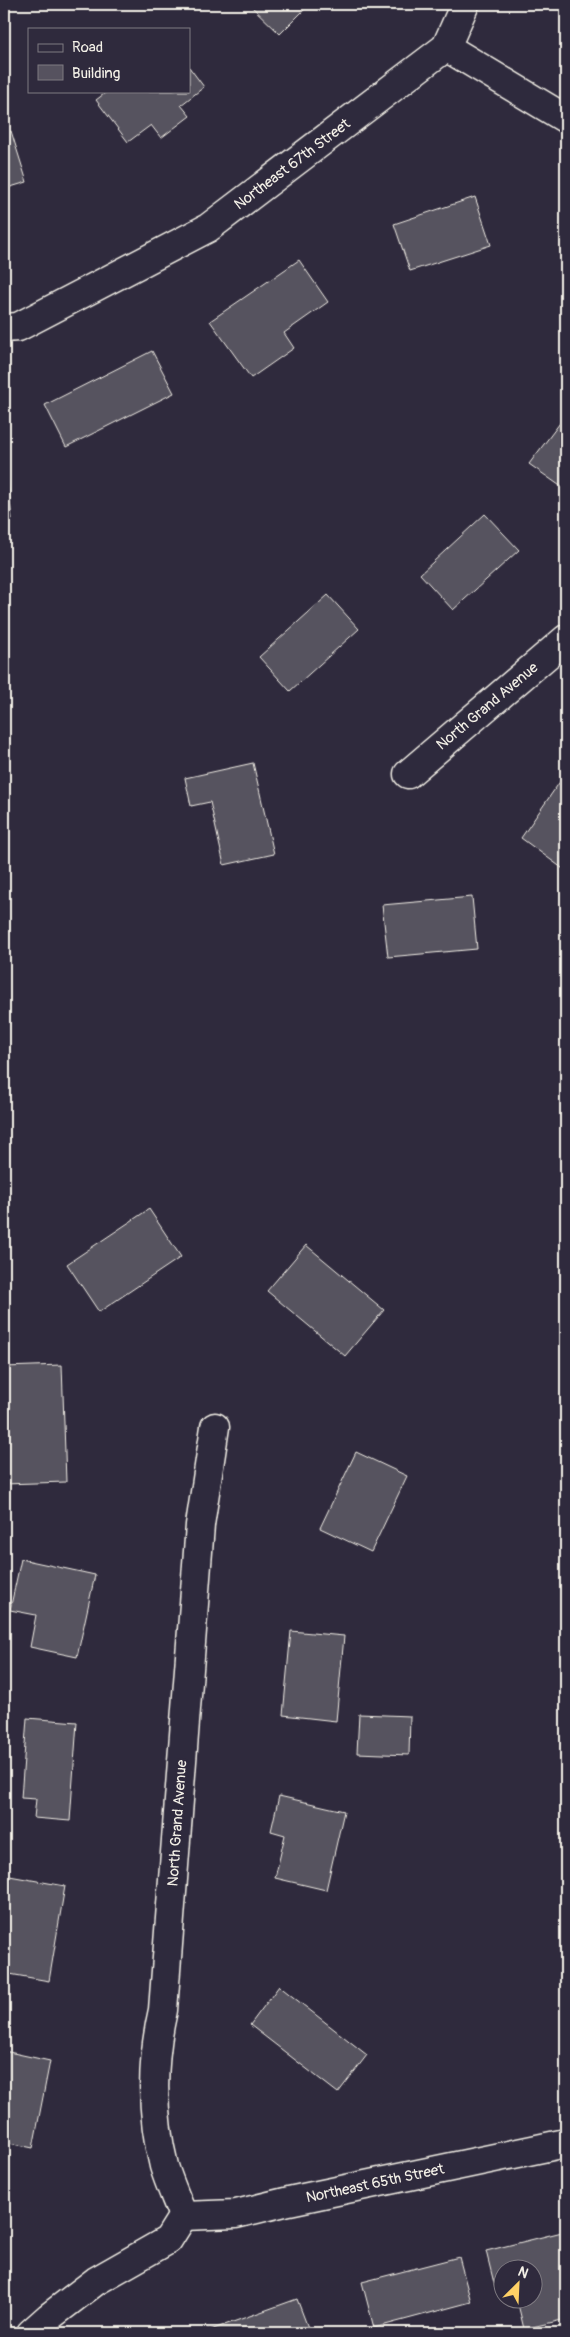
<svg xmlns="http://www.w3.org/2000/svg" width="570" height="2337" font-family="Pangolin,sans-serif">
<style>
.building{fill:#56525f;stroke:#f4f1e8}
.lines{fill:none;stroke-linecap:round;stroke-linejoin:round}
.minor-casing{stroke:#f4f1e8;stroke-width:31}
.minor{stroke:#2f2a3d;stroke-width:28}
.labels{text-anchor:middle;stroke-width:4.5;stroke-linejoin:round;paint-order:stroke}
.street-label{font-size:15px;fill:#f4f1e8;stroke:#2f2a3d}
</style>
<rect width="100%" height="100%" fill="#2f2a3d"/>
<filter id="ink" filterUnits="userSpaceOnUse"><feTurbulence type="fractalNoise" baseFrequency=".02" numOctaves="2"/><feDisplacementMap in="SourceGraphic" scale="10" xChannelSelector="R" yChannelSelector="G"/><feConvolveMatrix kernelMatrix="1 2 1 2 8 2 1 2 1" color-interpolation-filters="sRGB"/></filter>
<g filter="url(#ink)">
<g class="building">
<polygon points="249,4 310,4 280,34"/>
<polygon points="189,67 204,87 181,105 190,116 161,138 151,125 128,142 96,100 108,91 189,91"/>
<polygon points="11,131 27,182 4,189 4,133"/>
<polygon points="475,197 491,245 410,271 394,224"/>
<polygon points="299,260 328,302 284,333 294,348 251,378 210,321"/>
<polygon points="152,351 174,393 66,447 45,405"/>
<polygon points="566,415 566,490 529,464"/>
<polygon points="4,447 12,519 4,520"/>
<polygon points="485,514 519,550 453,610 420,574"/>
<polygon points="328,595 359,629 290,691 259,657"/>
<polygon points="253,763 274,854 224,865 210,802 191,806 185,778"/>
<polygon points="566,773 566,871 521,838"/>
<polygon points="472,897 477,949 388,957 382,905"/>
<polygon points="149,1209 181,1257 99,1312 67,1264"/>
<polygon points="306,1245 384,1310 345,1356 267,1291"/>
<polygon points="62,1365 66,1482 4,1484 4,1367"/>
<polygon points="356,1452 407,1476 371,1552 320,1528"/>
<polygon points="21,1559 95,1575 77,1657 30,1647 36,1615 10,1610"/>
<polygon points="291,1631 344,1636 336,1721 283,1715"/>
<polygon points="359,1714 410,1716 409,1755 357,1753"/>
<polygon points="27,1718 77,1722 70,1821 34,1818 36,1799 21,1798"/>
<polygon points="279,1796 344,1811 326,1890 275,1878 285,1835 271,1831"/>
<polygon points="4,1875 65,1886 49,1981 4,1973"/>
<polygon points="566,1953 566,1968 560,1965"/>
<polygon points="279,1986 367,2055 338,2093 250,2025"/>
<polygon points="4,2051 50,2061 33,2148 4,2142"/>
<polygon points="566,2231 566,2319 524,2329 517,2300 532,2300 532,2270 502,2270 502,2285 495,2287 486,2251"/>
<polygon points="459,2257 471,2302 374,2328 362,2282"/>
<polygon points="297,2299 310,2333 206,2333 205,2332"/>
</g>
<g class="lines">
<g class="minor-casing">
<g id="minor">
<polyline points="446,47 566,119"/>
<polyline points="4,328 18,327 208,228 446,47 465,4"/>
<polyline points="408,774 566,639"/>
<path d="M 183,2216 C 177,2200 169,2183 164,2166 C 151,2114 151,2062 163,2010 L 200,1525 L 215,1427"/>
<polyline points="183,2216 236,2214 289,2201 566,2143"/>
<polyline points="31,2333 49,2317 96,2281 168,2240 183,2216"/>
</g>
</g>
<use href="#minor" class="minor"/>
</g>
</g>
<g class="labels">
<g class="street-label">
<text transform="translate(292 164) rotate(-37)" y="5">Northeast 67th Street</text>
<text transform="translate(487 706) rotate(-40)" y="5">North Grand Avenue</text>
<text transform="translate(177 1823) rotate(-86)" y="5">North Grand Avenue</text>
<text transform="translate(375 2183) rotate(-12)" y="5">Northeast 65th Street</text>
</g>
</g>
<rect width="570" height="2337" fill="none" stroke="#2f2a3d" stroke-width="20"/>
<rect x="10" y="10" width="550" height="2317" fill="none" stroke="#f4f1e8" stroke-width="2" filter="url(#ink)"/>
<rect x="28" y="28" width="162" height="65" fill="#2f2a3d" stroke="#7e7a81"/>
<rect x="38" y="44" width="25" height="8" fill="#2f2a3d" stroke="#7e7a81"/>
<text x="72" y="52" font-size="15" fill="#f4f1e8">Road</text>
<rect x="38" y="65" width="25" height="15" fill="#56525f" stroke="#7e7a81"/>
<text x="72" y="78" font-size="15" fill="#f4f1e8">Building</text>
<g transform="translate(518 2284) rotate(24)"><circle r="24" fill="#2f2a3d" stroke="#7e7a81"/>
<path d="M0-4L9 19L0 12L-9 19Z" fill="#ffd166"/>
<text y="-8" font-size="14" font-weight="bold" text-anchor="middle" fill="#f4f1e8">N</text>
</g>
</svg>
